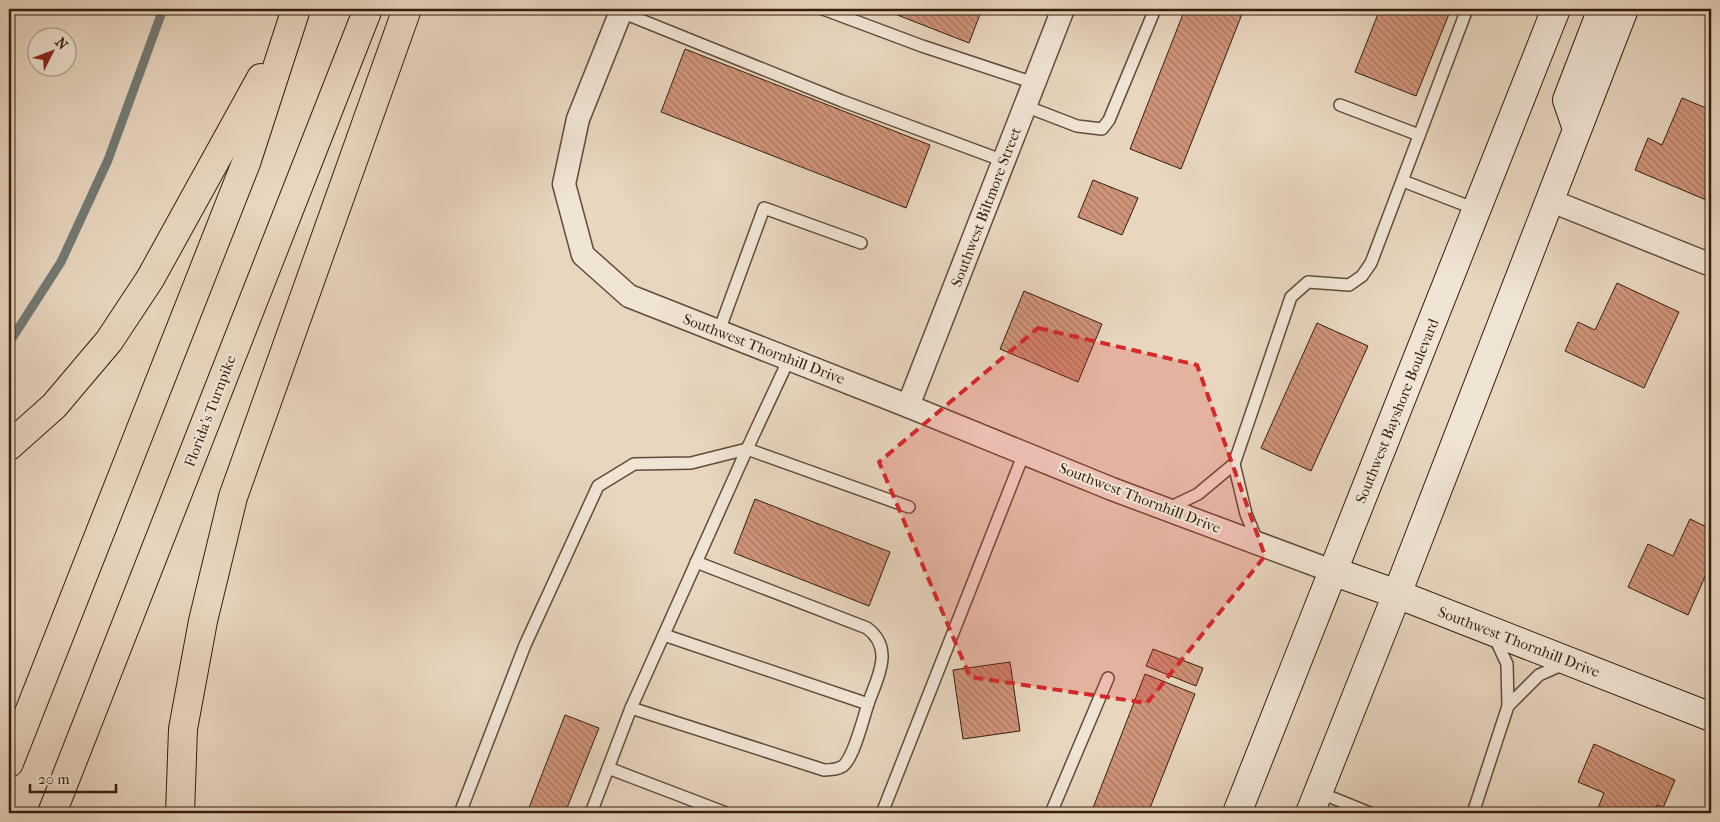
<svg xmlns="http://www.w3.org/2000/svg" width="1720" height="822" font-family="'IM FELL French Canon',serif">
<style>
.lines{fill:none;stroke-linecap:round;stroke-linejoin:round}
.stream{stroke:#727a75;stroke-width:9}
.building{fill:url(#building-back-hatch);stroke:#351e0c}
.lane-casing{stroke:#624c39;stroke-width:14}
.street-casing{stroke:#624c39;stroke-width:25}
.secondary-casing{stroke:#351e0c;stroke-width:30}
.highway-casing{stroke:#351e0c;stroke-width:30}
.lane{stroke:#f0e4d5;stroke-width:11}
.street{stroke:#f0e4d5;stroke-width:22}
.secondary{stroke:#f0e4d5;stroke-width:28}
.highway{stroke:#e8d6bf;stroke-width:28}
.marked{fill:#d62828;fill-opacity:0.2;stroke:#d62828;stroke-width:4;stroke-dasharray:10 6;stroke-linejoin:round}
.labels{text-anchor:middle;stroke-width:4;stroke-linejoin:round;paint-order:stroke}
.street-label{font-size:15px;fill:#351e0c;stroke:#f0e4d5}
</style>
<defs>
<pattern id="building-back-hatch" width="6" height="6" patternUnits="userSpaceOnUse" patternTransform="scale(1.25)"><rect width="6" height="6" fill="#d09479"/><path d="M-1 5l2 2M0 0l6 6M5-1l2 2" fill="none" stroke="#aa7862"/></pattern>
</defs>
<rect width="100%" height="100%" fill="#e8d6bf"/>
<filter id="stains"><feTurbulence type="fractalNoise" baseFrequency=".004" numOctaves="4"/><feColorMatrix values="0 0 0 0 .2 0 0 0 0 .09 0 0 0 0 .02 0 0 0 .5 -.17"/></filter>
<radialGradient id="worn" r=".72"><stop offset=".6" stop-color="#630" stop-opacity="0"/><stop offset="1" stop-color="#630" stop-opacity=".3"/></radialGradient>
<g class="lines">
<polyline class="stream" points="9,343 61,262 108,160 163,9"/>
</g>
<g class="building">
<polygon points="882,9 982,9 969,43"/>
<polygon points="1185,9 1244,9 1181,169 1130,149"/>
<polygon points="1380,9 1451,9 1416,96 1355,72"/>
<polygon points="685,49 930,145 906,208 661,112"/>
<polygon points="1682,98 1711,110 1711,202 1635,170 1648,138 1662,145"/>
<polygon points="1093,180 1138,198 1122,235 1078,217"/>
<polygon points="1617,283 1679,312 1644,388 1565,351 1578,322 1595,330"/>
<polygon points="1024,291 1102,324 1078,382 1000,349"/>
<polygon points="1317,323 1368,346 1311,471 1261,448"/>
<polygon points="755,499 890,552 869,606 734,553"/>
<polygon points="1690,519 1711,529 1711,563 1688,615 1628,587 1648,544 1673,556"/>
<polygon points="1153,649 1203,668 1196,686 1146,666"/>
<polygon points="1010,662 1020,731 963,739 953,670"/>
<polygon points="1145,674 1195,694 1148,813 1091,813"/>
<polygon points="565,715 599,728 565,813 527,813"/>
<polygon points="1594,744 1675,780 1663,808 1657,805 1654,813 1596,813 1604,793 1578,782"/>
</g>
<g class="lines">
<g class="lane-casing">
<g id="lane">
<polyline points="823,9 922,46 1034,83"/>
<polyline points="621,12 842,101 1004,161"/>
<polyline points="1340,105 1419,135"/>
<polyline points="1025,106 1077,126 1102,129 1109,120 1155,9"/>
<polyline points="1403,181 1478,210"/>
<polyline points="719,331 764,208 861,243"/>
<polyline points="1234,464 1291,297 1308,282 1349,285 1362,276 1371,263 1467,9"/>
<polyline points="1167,509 1198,494 1234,464 1246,514 1258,543"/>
<path d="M 696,562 L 867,628 C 895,649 877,678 868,704"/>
<polyline points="1508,706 1539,675 1566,663"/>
<path d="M 631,708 L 824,770 C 830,770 837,770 843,766 C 854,757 863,719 868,704 L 664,635"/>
<polyline points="608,768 726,813"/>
<polyline points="1318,792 1370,813"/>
<polyline points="460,813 525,645 598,486 634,464 691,463 747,449 909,507"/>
<polyline points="591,813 631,708 747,449 789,359"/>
<polyline points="882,813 1024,453"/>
<polyline points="1051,813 1108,678"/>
<polyline points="1473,813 1508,706 1507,664 1494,636"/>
</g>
</g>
<g class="street-casing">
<g id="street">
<polyline points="622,9 578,119 564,184 583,255 629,296 908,406 1112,489 1332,571"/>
<polyline points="1549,200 1711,265"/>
<polyline points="908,406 1063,9"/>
</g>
</g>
<g class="secondary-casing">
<g id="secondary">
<polyline points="1577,129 1567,100 1602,9"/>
<polyline points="1332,571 1397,594 1711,717"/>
<polyline points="1237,813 1556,9"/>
<polyline points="1310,813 1397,594 1624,9"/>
</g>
</g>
<g class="highway-casing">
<g id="highway">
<polyline points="9,446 54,406 109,341 150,279 261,78"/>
<polyline points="9,763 246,163 296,9"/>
<polyline points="52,813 368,9"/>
<polyline points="180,813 183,729 203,621 233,497 407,9"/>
</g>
</g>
<use href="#lane" class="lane"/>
<use href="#street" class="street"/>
<use href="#secondary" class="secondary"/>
<use href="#highway" class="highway"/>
</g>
<path class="marked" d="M 1038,328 L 1197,365 L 1265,556 L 1147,703 L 970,677 L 879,462 Z"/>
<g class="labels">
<g class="street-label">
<text transform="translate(986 207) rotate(-69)" y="5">Southwest Biltmore Street</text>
<text transform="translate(764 349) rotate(21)" y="5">Southwest Thornhill Drive</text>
<text transform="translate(210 411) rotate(-69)" y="5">Florida's Turnpike</text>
<text transform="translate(1397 411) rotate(-68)" y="5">Southwest Bayshore Boulevard</text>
<text transform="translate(1140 498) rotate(21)" y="5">Southwest Thornhill Drive</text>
<text transform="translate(1519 642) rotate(21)" y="5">Southwest Thornhill Drive</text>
</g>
</g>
<rect width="1720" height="822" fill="none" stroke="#e8d6bf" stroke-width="30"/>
<rect x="10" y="10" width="1700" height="802" fill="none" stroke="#351e0c" stroke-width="2.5"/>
<rect x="15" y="15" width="1690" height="792" fill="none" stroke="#351e0c"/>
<g transform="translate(52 52) rotate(48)"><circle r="24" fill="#f0e4d5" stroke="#a59585"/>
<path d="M0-4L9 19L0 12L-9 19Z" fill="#8f2418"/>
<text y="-8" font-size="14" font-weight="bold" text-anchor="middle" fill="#351e0c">N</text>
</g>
<path d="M30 784v8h86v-8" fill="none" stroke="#351e0c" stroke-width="2.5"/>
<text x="38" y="784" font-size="15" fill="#351e0c" stroke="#f0e4d5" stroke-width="4" paint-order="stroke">20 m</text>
<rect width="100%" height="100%" filter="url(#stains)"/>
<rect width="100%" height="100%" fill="url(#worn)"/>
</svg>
